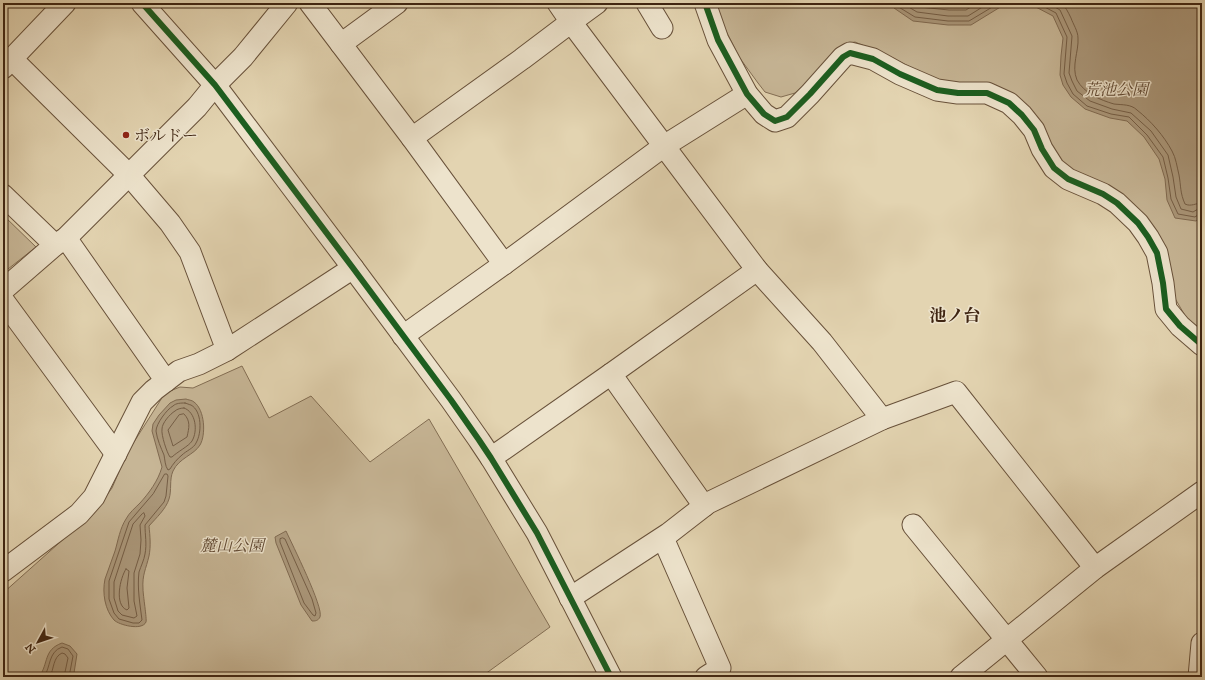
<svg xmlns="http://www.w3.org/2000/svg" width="1205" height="680" font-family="'IM FELL DW Pica','Noto Serif JP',serif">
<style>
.green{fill:#c7b696;stroke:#836e54}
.water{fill:#ab987b;stroke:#806a51}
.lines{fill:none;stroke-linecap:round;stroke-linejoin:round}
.shore{stroke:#755e46;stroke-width:1}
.minor-casing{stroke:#68513a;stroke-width:23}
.minor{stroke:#ede3cc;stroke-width:21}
.cycleway-casing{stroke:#ede3cc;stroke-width:8}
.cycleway{stroke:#1b5e20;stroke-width:6}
.poi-dot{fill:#8f2418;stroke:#ede3cc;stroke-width:1.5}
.labels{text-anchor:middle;stroke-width:3;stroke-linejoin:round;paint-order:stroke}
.park-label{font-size:16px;font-style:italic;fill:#614933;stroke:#ede3cc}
.poi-label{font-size:16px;fill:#3f2512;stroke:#ede3cc;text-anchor:start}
.neighbourhood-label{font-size:17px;font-weight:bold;fill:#3f2512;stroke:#ede3cc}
</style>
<rect width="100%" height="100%" fill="#e3d4b1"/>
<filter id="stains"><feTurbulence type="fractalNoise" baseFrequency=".005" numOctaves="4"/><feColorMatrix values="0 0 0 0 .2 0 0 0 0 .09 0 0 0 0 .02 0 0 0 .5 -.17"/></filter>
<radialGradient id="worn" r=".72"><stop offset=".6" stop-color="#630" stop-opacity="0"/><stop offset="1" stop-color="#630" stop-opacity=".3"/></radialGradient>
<g class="green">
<polygon points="709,3 1202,3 1202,337 1190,324 1173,295 1162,251 1067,169 1032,119 945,82 921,73 893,58 855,42 842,45 829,58 811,79 795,93 781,97 765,92 758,83 739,57 713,5"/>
<polygon points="3,215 36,247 3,273"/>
<polygon points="242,366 269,418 311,396 370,462 429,419 550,627 481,677 3,677 3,593 95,511 112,488 127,453 165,393 180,387 193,388"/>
</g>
<g class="water">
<polygon points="890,3 1202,3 1202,217 1196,221 1175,218 1167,200 1165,179 1159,159 1144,137 1127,121 1110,118 1085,109 1071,97 1063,85 1060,75 1061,56 1063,38 1053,16 1032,5 1002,6 971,25 948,25 913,21 894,8"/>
<path d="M 186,399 C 188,400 192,400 194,402 C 205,410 206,435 200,445 C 194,455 179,458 173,471 C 169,480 172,490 169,499 C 166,509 156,518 149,526 C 150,536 151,546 149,556 C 146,569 142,575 143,589 C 143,595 147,619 146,622 C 142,631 119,625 114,620 C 105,610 102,593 105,579 C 108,570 112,560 115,551 C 118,541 120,528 126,519 C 129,513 135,508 140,503 C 149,493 158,481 162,467 L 152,431 L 153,424 L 159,415 L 170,403 L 176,400 Z"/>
<path d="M 286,531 C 292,544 324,608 320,617 C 318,621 315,621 312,621 L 301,605 L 276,543 L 275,537 Z"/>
<path d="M 62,643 L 70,646 L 77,654 L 74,673 L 72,677 L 39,677 C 49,663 43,650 62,643 Z"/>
</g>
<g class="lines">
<g class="shore">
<polyline points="895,3 897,6 915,17 948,21 969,21 999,3"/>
<polyline points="902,3 917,12 948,16 968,16 989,3"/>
<polyline points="913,3 919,7 949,10 966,10 977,3"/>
<polyline points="1037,3 1056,13 1067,37 1064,74 1067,83 1073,94 1087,106 1111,114 1129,117 1147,135 1163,157 1168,178 1171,199 1178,214 1195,217 1199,214 1202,214"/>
<polyline points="1048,3 1060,10 1072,36 1069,73 1072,81 1077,91 1090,101 1112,109 1131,113 1151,131 1168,155 1173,177 1176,197 1181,209 1193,212 1198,209 1202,209"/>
<path d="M 1061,3 C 1066,7 1068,12 1071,18 C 1073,24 1078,31 1078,38 C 1079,51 1071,66 1077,80 C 1084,93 1100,100 1114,104 C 1122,105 1131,104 1137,110 C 1151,121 1164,136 1172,151 C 1176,158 1177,167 1179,175 C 1181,186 1180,193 1185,204 C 1191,207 1196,203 1202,203"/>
<path d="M 185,403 C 186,403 190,405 191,405 C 202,411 202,433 196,443 C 194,448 186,451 182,455 C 177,459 173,464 170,469 L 168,470 C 165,466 165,460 164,455 C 161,448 157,439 156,431 C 156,424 167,409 173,406 C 176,403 181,403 185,403 Z"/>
<path d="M 184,408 C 196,412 198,431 192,441 C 189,446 177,452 172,457 L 170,457 C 167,453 161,435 162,429 C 162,423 170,414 175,411 C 177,409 181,408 184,408 Z"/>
<path d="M 184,414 C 191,421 189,428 187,437 L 173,446 L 168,430 L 179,415 Z"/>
<path d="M 165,474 L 167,474 L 168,476 L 166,496 L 164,502 L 145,525 C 145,535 147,544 145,554 C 144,560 141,566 139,572 C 137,588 140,604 142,620 L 139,623 L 133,623 L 119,619 L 114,613 L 109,599 L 109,581 L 129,522 L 153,494 Z"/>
<polygon points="144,513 145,516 140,525 141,540 140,554 134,573 134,601 137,616 134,618 122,615 118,611 114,598 114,582 133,524 142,514"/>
<polygon points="283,538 285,539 312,599 316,613 315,616 313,615 304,603 280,542 280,539"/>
<path d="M 126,569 L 129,571 L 127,588 L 129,608 L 127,610 C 114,605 120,578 126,569 Z"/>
<path d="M 44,677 C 51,667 48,652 62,647 L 68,649 L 73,656 L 69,677"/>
<path d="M 50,677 C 54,669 53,657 62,653 L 65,654 L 68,658 L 64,677"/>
</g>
<g class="minor-casing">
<g id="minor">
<polyline points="142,3 215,85 353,268 451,400 479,440 491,458 537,533 611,677"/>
<polyline points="310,3 412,138 504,264"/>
<polyline points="558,3 571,22 597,3"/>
<polyline points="647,3 662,28"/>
<polyline points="705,3 718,40 747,94 764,114 775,121 787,117 810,94 843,57 850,53 873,59 900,74 937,90 958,93 987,93 1009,103 1022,115 1034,130 1042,149 1054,168 1068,179 1103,194 1117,203 1138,223 1148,237 1157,253 1163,283 1166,309 1180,326 1202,345"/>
<polyline points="341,44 397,3"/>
<polyline points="12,59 129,175 170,223 190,252 227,350"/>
<polyline points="3,68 65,3"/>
<polyline points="412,138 522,59 571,22 757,270 822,342 882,419"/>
<polyline points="3,195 55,245"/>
<polyline points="66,238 166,381"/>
<polyline points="3,290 55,245 66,238 197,107 215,85 243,57 287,3"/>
<polyline points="3,300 116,454"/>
<polyline points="403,336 504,264 664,146 747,94"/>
<polyline points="611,374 704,506"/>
<polyline points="491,458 611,374 757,270"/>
<polyline points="913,525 1037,677"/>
<polyline points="663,538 720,668 706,677"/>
<polyline points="3,571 79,514 94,497 142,402 154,390 179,371 199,364 227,350 353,268"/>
<polyline points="570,598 668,534 708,503 882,419 956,392 1095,568"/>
<polyline points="961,677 1095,568 1202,492"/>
<polyline points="1199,677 1202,643"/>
</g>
</g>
<use href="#minor" class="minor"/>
<g class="cycleway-casing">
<g id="cycleway">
<polyline points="142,3 215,85 353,268 451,400 479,440 491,458 537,533 611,677"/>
<polyline points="705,3 718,40 747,94 764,114 775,121 787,117 810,94 843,57 850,53 873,59 900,74 937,90 958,93 987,93 1009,103 1022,115 1034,130 1042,149 1054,168 1068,179 1103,194 1117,203 1138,223 1148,237 1157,253 1163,283 1166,309 1180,326 1202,345"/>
</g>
</g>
<use href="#cycleway" class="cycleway"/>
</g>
<circle class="poi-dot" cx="126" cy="135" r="4"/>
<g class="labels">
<g class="park-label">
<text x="1116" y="95">荒池公園</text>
<text x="232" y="551">麓山公園</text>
</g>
<g class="poi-label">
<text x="134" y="141">ボルドー</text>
</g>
<g class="neighbourhood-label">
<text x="955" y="321">池ノ台</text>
</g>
</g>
<rect width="1205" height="680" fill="none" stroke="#e3d4b1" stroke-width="16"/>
<rect x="4" y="4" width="1197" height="672" fill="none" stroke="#3f2512" stroke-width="2"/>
<rect x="8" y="8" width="1189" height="664" fill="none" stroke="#3f2512"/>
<g transform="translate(38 642) rotate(230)" stroke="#ede3cc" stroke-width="3" paint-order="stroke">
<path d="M0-3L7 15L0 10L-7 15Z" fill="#3f2512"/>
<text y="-6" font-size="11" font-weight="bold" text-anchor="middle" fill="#3f2512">N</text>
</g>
<rect width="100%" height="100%" filter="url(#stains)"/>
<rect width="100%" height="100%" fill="url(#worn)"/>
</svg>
